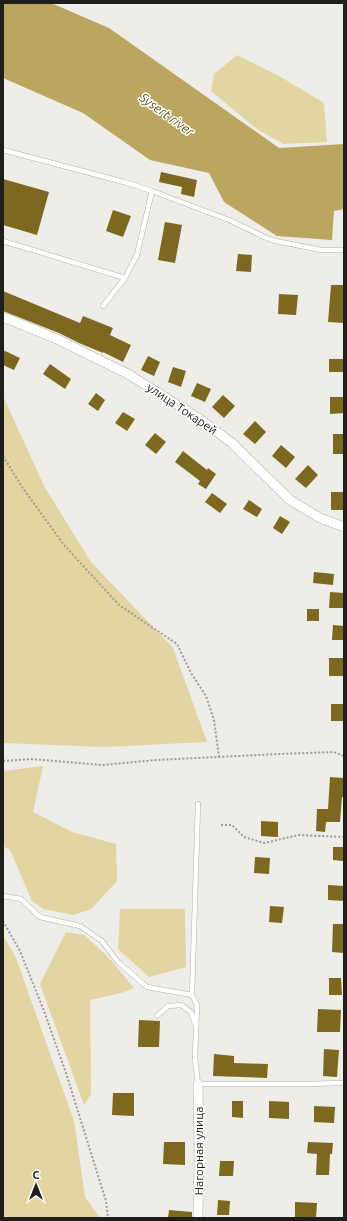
<svg xmlns="http://www.w3.org/2000/svg" width="347" height="1221" font-family="Ubuntu,sans-serif">
<style>
.green{fill:#e3d5a1}
.water{fill:#baa65f}
.building{fill:#7c691f}
.lines{fill:none;stroke-linecap:round;stroke-linejoin:round}
.lane-casing{stroke:#b1b0aa;stroke-width:5.5}
.street-casing{stroke:#b1b0aa;stroke-width:10}
.path{stroke:#9d9c97;stroke-width:2;stroke-dasharray:2 2;stroke-linecap:butt}
.lane{stroke:#fff;stroke-width:4.5}
.street{stroke:#fff;stroke-width:9}
.labels{text-anchor:middle;stroke-width:3;stroke-linejoin:round;paint-order:stroke}
.street-label{font-size:12px;fill:#1e1e1c;stroke:#fff}
.water-label{font-size:13px;font-style:italic;fill:#62541e;stroke:#fff}
</style>
<rect width="100%" height="100%" fill="#efede7"/>
<g class="green">
<polygon points="237,55 279,76 324,103 327,142 283,144 257,129 211,91 214,74"/>
<polygon points="3,396 44,486 91,562 173,648 207,742 104,747 3,743"/>
<polygon points="43,766 33,812 72,832 116,844 117,881 91,909 73,915 44,909 32,901 10,850 3,846 3,771"/>
<polygon points="120,909 185,909 186,967 149,977 118,949"/>
<polygon points="66,932 84,935 109,958 134,988 121,993 90,1000 91,1094 84,1105 40,984"/>
<polygon points="3,935 16,958 74,1121 85,1197 100,1218 3,1218"/>
</g>
<polygon class="water" points="3,3 51,3 109,28 279,148 344,144 344,209 334,211 332,240 277,236 224,202 209,173 150,160 83,113 3,78"/>
<g class="building">
<polygon points="161,172 197,180 194,197 181,194 182,187 159,182"/>
<polygon points="3,179 49,192 37,235 3,225"/>
<polygon points="113,210 131,216 123,237 106,231"/>
<polygon points="165,222 182,225 175,263 158,260"/>
<polygon points="238,254 252,255 251,272 236,271"/>
<polygon points="331,285 344,285 344,323 328,322"/>
<polygon points="3,291 80,323 83,316 113,328 110,335 131,345 123,362 103,352 103,353 79,343 59,333 3,311"/>
<polygon points="279,294 298,295 296,315 278,314"/>
<polygon points="3,350 20,358 14,370 3,365"/>
<polygon points="148,356 160,362 154,376 141,370"/>
<rect x="329" y="359" width="15" height="13"/>
<polygon points="50,364 71,379 65,389 43,374"/>
<polygon points="173,367 186,371 181,387 168,382"/>
<polygon points="197,383 211,389 205,402 191,396"/>
<polygon points="96,393 105,400 98,411 88,404"/>
<polygon points="223,395 235,406 224,418 212,407"/>
<polygon points="330,397 344,397 344,413 330,414"/>
<polygon points="123,412 135,419 127,431 115,423"/>
<polygon points="255,421 266,432 255,444 243,434"/>
<polygon points="155,433 166,442 156,454 145,445"/>
<rect x="333" y="434" width="11" height="20"/>
<polygon points="281,445 295,457 286,468 272,456"/>
<polygon points="183,451 207,470 208,468 216,474 206,489 198,484 200,481 175,462"/>
<polygon points="308,465 318,475 306,488 295,479"/>
<rect x="331" y="492" width="13" height="18"/>
<polygon points="212,493 227,504 220,513 205,502"/>
<polygon points="249,500 262,509 257,517 243,509"/>
<polygon points="280,516 290,522 282,534 273,528"/>
<polygon points="314,572 334,574 333,585 313,583"/>
<polygon points="330,592 344,593 344,608 329,608"/>
<rect x="307" y="609" width="12" height="12"/>
<polygon points="333,625 344,626 344,640 332,640"/>
<rect x="329" y="658" width="15" height="18"/>
<rect x="331" y="704" width="13" height="17"/>
<polygon points="330,777 344,778 344,797 342,797 340,822 326,822 325,832 316,831 317,809 328,809"/>
<polygon points="261,821 278,822 278,837 261,836"/>
<polygon points="333,847 344,847 343,861 333,860"/>
<polygon points="255,857 270,858 269,874 254,873"/>
<polygon points="328,885 344,886 344,901 328,900"/>
<polygon points="270,906 284,907 282,923 269,922"/>
<polygon points="333,924 344,924 344,953 332,952"/>
<polygon points="329,978 341,978 342,995 329,995"/>
<polygon points="318,1009 341,1010 340,1032 317,1032"/>
<polygon points="139,1020 160,1021 159,1047 138,1047"/>
<polygon points="324,1049 339,1050 337,1077 323,1076"/>
<polygon points="214,1054 234,1056 234,1063 268,1064 267,1078 213,1076"/>
<polygon points="113,1093 134,1093 134,1116 112,1115"/>
<polygon points="232,1101 243,1101 243,1118 232,1117"/>
<polygon points="269,1101 289,1102 289,1119 269,1118"/>
<polygon points="314,1106 335,1107 334,1123 314,1122"/>
<polygon points="164,1142 185,1142 185,1165 163,1164"/>
<polygon points="308,1142 333,1143 332,1154 330,1154 329,1175 316,1175 317,1154 307,1153"/>
<polygon points="220,1161 234,1161 233,1176 219,1176"/>
<polygon points="218,1200 230,1201 229,1215 217,1215"/>
<polygon points="295,1202 317,1203 316,1218 295,1218"/>
<polygon points="169,1210 192,1212 192,1218 168,1218"/>
</g>
<g class="lines">
<g class="lane-casing">
<g id="lane">
<polyline points="3,150 124,182 152,191"/>
<polyline points="3,241 125,278"/>
<polyline points="103,306 125,278 137,255 152,191 229,220 271,240 321,250 344,250"/>
<polyline points="198,804 192,995 197,1005 195,1058 198,1084 305,1084 344,1083"/>
<polyline points="3,896 21,899 40,917 80,926 102,941 118,962 147,987 192,995"/>
<polyline points="157,1016 168,1006 181,1005 191,1012 195,1024"/>
</g>
</g>
<g class="street-casing">
<g id="street">
<polyline points="3,317 57,339 128,374 200,419 232,443 290,500 320,518 344,527"/>
<polyline points="198,1218 199,1152 198,1084"/>
</g>
</g>
<g class="path">
<polyline points="3,456 22,487 64,545 119,605 177,644 191,673 206,696 214,720 219,757"/>
<polyline points="3,761 31,759 102,765 156,760 279,754 334,752 344,756"/>
<polyline points="221,825 232,825 244,837 264,843 299,835 344,837"/>
<polyline points="3,921 20,951 44,1011 66,1073 106,1201 108,1218"/>
</g>
<use href="#lane" class="lane"/>
<use href="#street" class="street"/>
</g>
<g class="labels">
<g class="street-label">
<text transform="translate(182 409) rotate(34)" y="4">улица Токарей</text>
<text transform="translate(199 1151) rotate(-90)" y="4">Нагорная улица</text>
</g>
<g class="water-label">
<text transform="translate(167 114) rotate(36)" y="5">Sysert river</text>
</g>
</g>
<rect width="347" height="1221" fill="none" stroke="#1e1e1c" stroke-width="8"/>
<g transform="translate(36 1185)" stroke="#ffffff" stroke-width="3" paint-order="stroke">
<path d="M0-3L7 15L0 10L-7 15Z" fill="#1e1e1c"/>
<text y="-6" font-size="11" font-weight="bold" text-anchor="middle" fill="#1e1e1c">С</text>
</g>
</svg>
